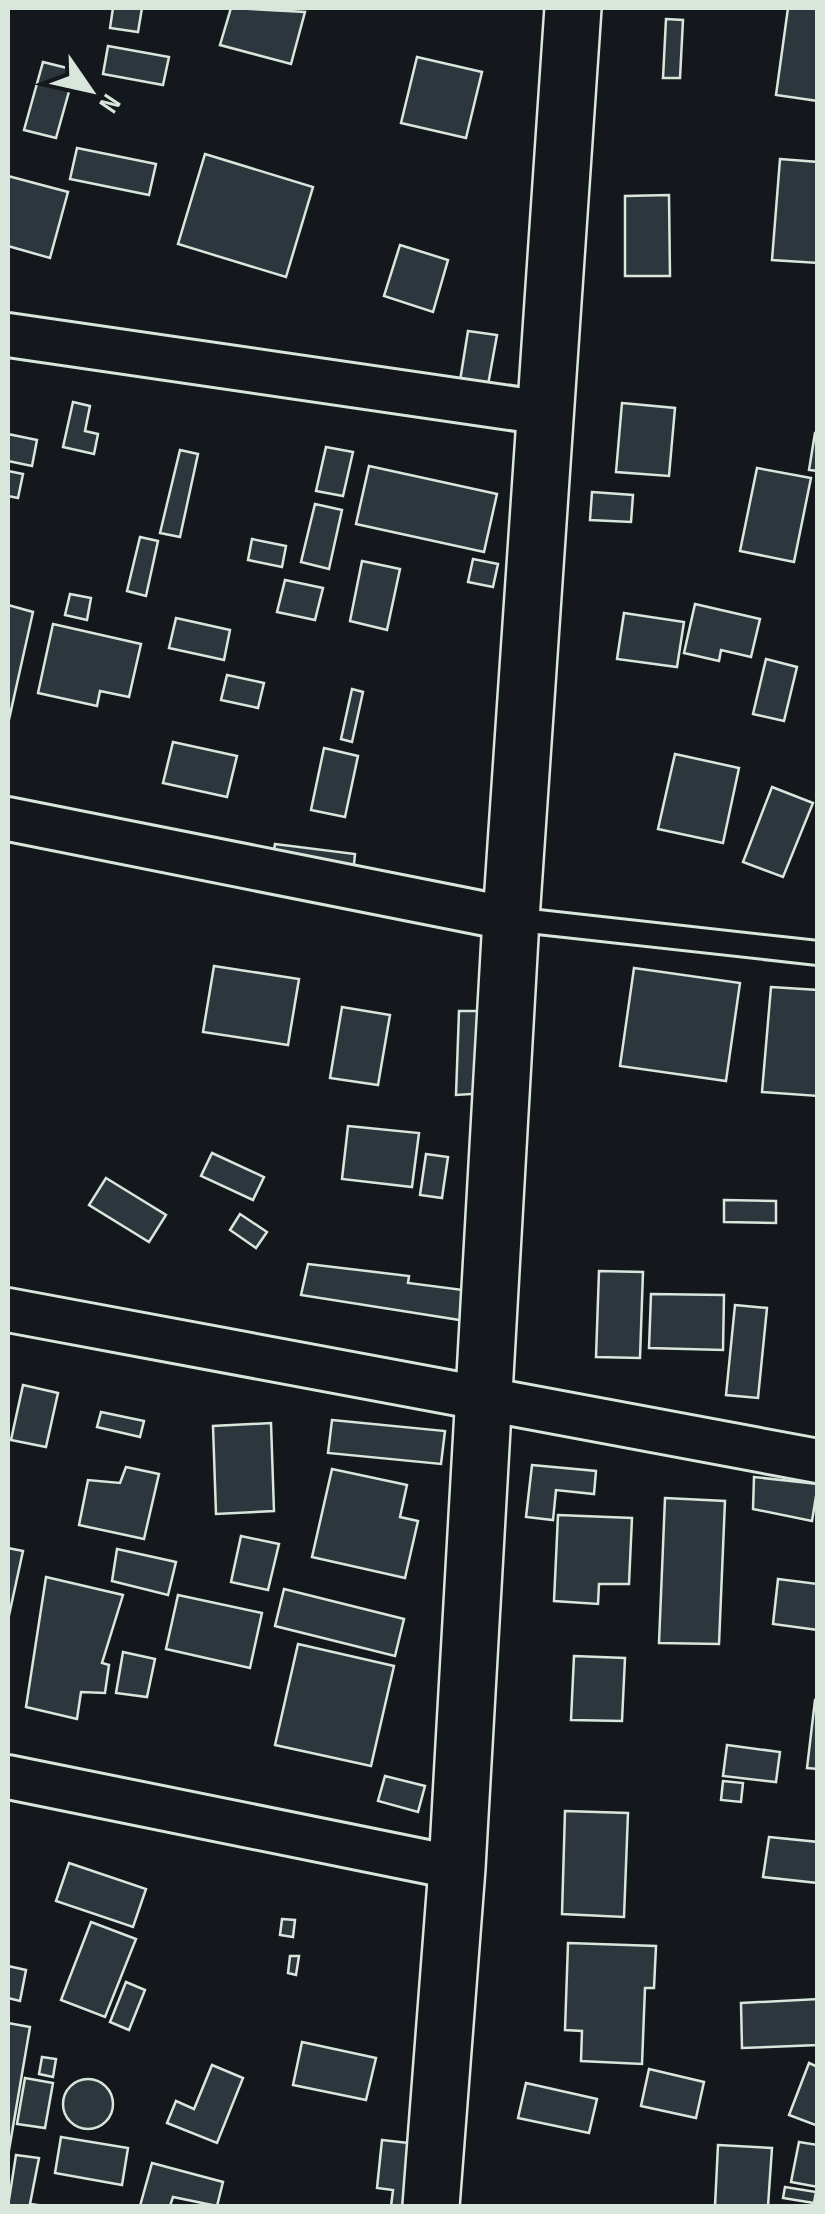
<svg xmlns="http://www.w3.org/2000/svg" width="825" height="2214" font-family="'Sofia Sans Condensed',sans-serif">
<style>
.building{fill:#2c363c;stroke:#d8e6dc;stroke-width:2.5}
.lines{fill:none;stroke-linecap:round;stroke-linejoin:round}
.lane-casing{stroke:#d8e6dc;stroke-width:28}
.street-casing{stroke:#d8e6dc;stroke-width:48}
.secondary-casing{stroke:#d8e6dc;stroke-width:60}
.lane{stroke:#14181c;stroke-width:22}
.street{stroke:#14181c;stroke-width:42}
.secondary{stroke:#14181c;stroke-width:55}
</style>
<rect width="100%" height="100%" fill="#14181c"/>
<g class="building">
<polygon points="113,8 142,8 138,32 110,28"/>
<polygon points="231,8 305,12 291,64 220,45"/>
<polygon points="788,8 818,8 818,101 776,95"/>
<polygon points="666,19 683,20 680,78 663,78"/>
<polygon points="108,46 169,57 163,85 103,74"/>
<polygon points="417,57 482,72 466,138 401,123"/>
<polygon points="43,62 75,70 56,138 24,130"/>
<polygon points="77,148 156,164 149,195 70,179"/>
<polygon points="205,154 313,187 286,277 178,244"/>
<polygon points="780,159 818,162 818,263 772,260"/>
<polygon points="8,176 68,192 50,258 8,246"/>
<polygon points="669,195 670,276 625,276 625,196"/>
<polygon points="400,245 448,260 433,312 384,296"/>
<polygon points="468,331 497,335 488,385 460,381"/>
<polygon points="73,402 90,406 85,431 98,434 94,454 63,447"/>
<polygon points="622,403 675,408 669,476 616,472"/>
<polygon points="815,433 818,433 818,471 809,470"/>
<polygon points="8,434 37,440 32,466 8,461"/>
<polygon points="326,447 353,452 343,496 316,491"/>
<polygon points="180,450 198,454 180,537 160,533"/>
<polygon points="369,466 497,494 484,552 356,524"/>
<polygon points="757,468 811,478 794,562 740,551"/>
<polygon points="8,471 23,474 18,498 8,496"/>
<polygon points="592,492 633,495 631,522 590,520"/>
<polygon points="315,504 342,510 329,569 301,562"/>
<polygon points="140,537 158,541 146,596 127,591"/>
<polygon points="252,539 286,546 282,567 248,560"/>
<polygon points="473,559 498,564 493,587 468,582"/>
<polygon points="362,561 400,569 387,630 350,621"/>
<polygon points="285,580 323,588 315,620 277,612"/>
<polygon points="70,594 91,598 87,620 65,615"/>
<polygon points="695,604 760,619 751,657 721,650 719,661 684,653"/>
<polygon points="8,605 33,612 8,724"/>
<polygon points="624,613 684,622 677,667 617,659"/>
<polygon points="176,618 230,630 224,660 169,648"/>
<polygon points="53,624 141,644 129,697 100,691 97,706 38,693"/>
<polygon points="766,659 797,667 784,721 753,714"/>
<polygon points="227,675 264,683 258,708 221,700"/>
<polygon points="352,689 363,692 352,742 341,739"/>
<polygon points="173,742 237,756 227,797 163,783"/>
<polygon points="324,748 358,756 345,817 311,810"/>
<polygon points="675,754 739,768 723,843 658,829"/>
<polygon points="772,787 813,803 783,877 743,862"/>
<polygon points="275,844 355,854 353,874 272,863"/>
<polygon points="214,966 299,979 288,1045 203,1032"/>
<polygon points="634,968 740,983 726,1081 620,1066"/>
<polygon points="771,987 818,990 818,1096 762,1092"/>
<polygon points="342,1007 390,1015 378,1085 330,1078"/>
<polygon points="459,1011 491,1011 487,1093 456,1095"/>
<polygon points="348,1126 419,1133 412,1187 342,1179"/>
<polygon points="212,1153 264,1177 253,1200 201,1176"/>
<polygon points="426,1154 448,1157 442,1198 420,1195"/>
<polygon points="106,1178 166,1215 149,1242 89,1205"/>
<polygon points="724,1200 776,1201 776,1223 724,1222"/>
<polygon points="240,1214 267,1232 256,1248 230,1230"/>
<polygon points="308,1264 409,1276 408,1283 471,1291 466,1321 301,1295"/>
<polygon points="599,1271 643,1272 640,1358 596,1357"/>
<polygon points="651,1294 724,1295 723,1350 649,1348"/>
<polygon points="735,1305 767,1308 758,1398 726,1395"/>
<polygon points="23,1385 58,1393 46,1447 11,1440"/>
<polygon points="101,1412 144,1421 140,1437 97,1427"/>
<polygon points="332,1420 445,1431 441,1464 328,1453"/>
<polygon points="271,1423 274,1511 216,1514 213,1426"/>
<polygon points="532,1465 596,1471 594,1494 556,1490 553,1520 526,1517"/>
<polygon points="126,1467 159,1474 144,1539 79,1525 88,1480 120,1483"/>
<polygon points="332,1469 407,1485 400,1517 418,1521 405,1578 312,1557"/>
<polygon points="754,1477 818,1484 812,1521 753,1509"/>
<polygon points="665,1498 725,1501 719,1644 659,1643"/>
<polygon points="558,1515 632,1518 629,1584 599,1584 598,1604 554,1601"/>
<polygon points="241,1536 279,1544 268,1590 231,1582"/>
<polygon points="8,1548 23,1551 8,1620"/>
<polygon points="117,1549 176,1562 168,1595 112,1581"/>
<polygon points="46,1577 123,1595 102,1663 109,1665 105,1693 81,1692 77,1719 26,1707"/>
<polygon points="778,1579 818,1584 818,1630 773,1624"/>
<polygon points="284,1589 404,1619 395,1656 275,1626"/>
<polygon points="178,1595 262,1613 250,1668 166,1649"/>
<polygon points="298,1644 394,1666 371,1766 275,1745"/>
<polygon points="123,1652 155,1659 147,1697 116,1693"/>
<polygon points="574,1656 625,1658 622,1721 571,1720"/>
<polygon points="815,1700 818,1700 818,1769 807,1768"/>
<polygon points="727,1745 780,1752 776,1782 723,1776"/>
<polygon points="385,1776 425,1786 418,1812 378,1801"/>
<polygon points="723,1781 743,1783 741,1802 721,1800"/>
<polygon points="565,1811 628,1813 624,1917 562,1914"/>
<polygon points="769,1837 818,1842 818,1883 763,1877"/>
<polygon points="69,1863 146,1889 133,1927 56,1901"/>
<polygon points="282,1919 295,1920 293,1937 280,1935"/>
<polygon points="91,1922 136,1939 105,2017 61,2000"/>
<polygon points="568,1943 656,1946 654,1988 645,1988 642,2064 581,2061 582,2031 565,2030"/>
<polygon points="290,1956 299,1956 296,1975 288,1973"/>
<polygon points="8,1966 26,1970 20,2001 8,1998"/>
<polygon points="126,1982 145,1990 129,2030 110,2022"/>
<polygon points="818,1999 818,2045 742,2048 741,2003"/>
<polygon points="8,2023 30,2027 8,2156"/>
<polygon points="302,2042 376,2058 366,2100 293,2085"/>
<polygon points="42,2057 56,2059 53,2077 39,2074"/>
<polygon points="809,2063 818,2067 818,2126 789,2115"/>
<polygon points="212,2065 243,2078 217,2143 167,2123 176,2101 194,2109"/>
<polygon points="649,2069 704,2082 696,2118 641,2106"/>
<polygon points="25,2078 53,2083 45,2128 17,2124"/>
<circle cx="88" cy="2104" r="25"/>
<polygon points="526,2083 597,2099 589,2133 518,2118"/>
<polygon points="61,2137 128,2148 122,2185 55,2173"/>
<polygon points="382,2140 418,2144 411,2206 391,2206 393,2190 377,2188"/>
<polygon points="799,2142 818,2145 818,2187 791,2182"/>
<polygon points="718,2145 772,2148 768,2206 715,2206"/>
<polygon points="16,2155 39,2158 30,2204 45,2206 8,2206"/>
<polygon points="152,2163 223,2182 217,2206 173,2197 170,2206 140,2206"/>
<polygon points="785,2187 816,2192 814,2203 783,2198"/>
</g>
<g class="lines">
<g class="lane-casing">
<polyline id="lane" points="511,919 818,953"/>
</g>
<g class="street-casing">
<g id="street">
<polyline points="8,335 545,413"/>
<polyline points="8,819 511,919"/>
<polyline points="8,1310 818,1461"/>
<polyline points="8,1777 457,1868"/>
</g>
</g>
<g class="secondary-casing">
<polyline id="secondary" points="431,2206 457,1868 511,919 573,8"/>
</g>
<use href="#lane" class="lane"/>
<use href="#street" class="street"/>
<use href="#secondary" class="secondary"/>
</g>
<rect width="825" height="2214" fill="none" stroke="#d8e6dc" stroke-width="20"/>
<g transform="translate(90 90) rotate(124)" stroke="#14181c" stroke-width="8" paint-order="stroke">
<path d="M0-8L18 38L0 25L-18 38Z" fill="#d8e6dc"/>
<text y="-15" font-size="28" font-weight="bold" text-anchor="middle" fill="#d8e6dc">N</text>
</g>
</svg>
